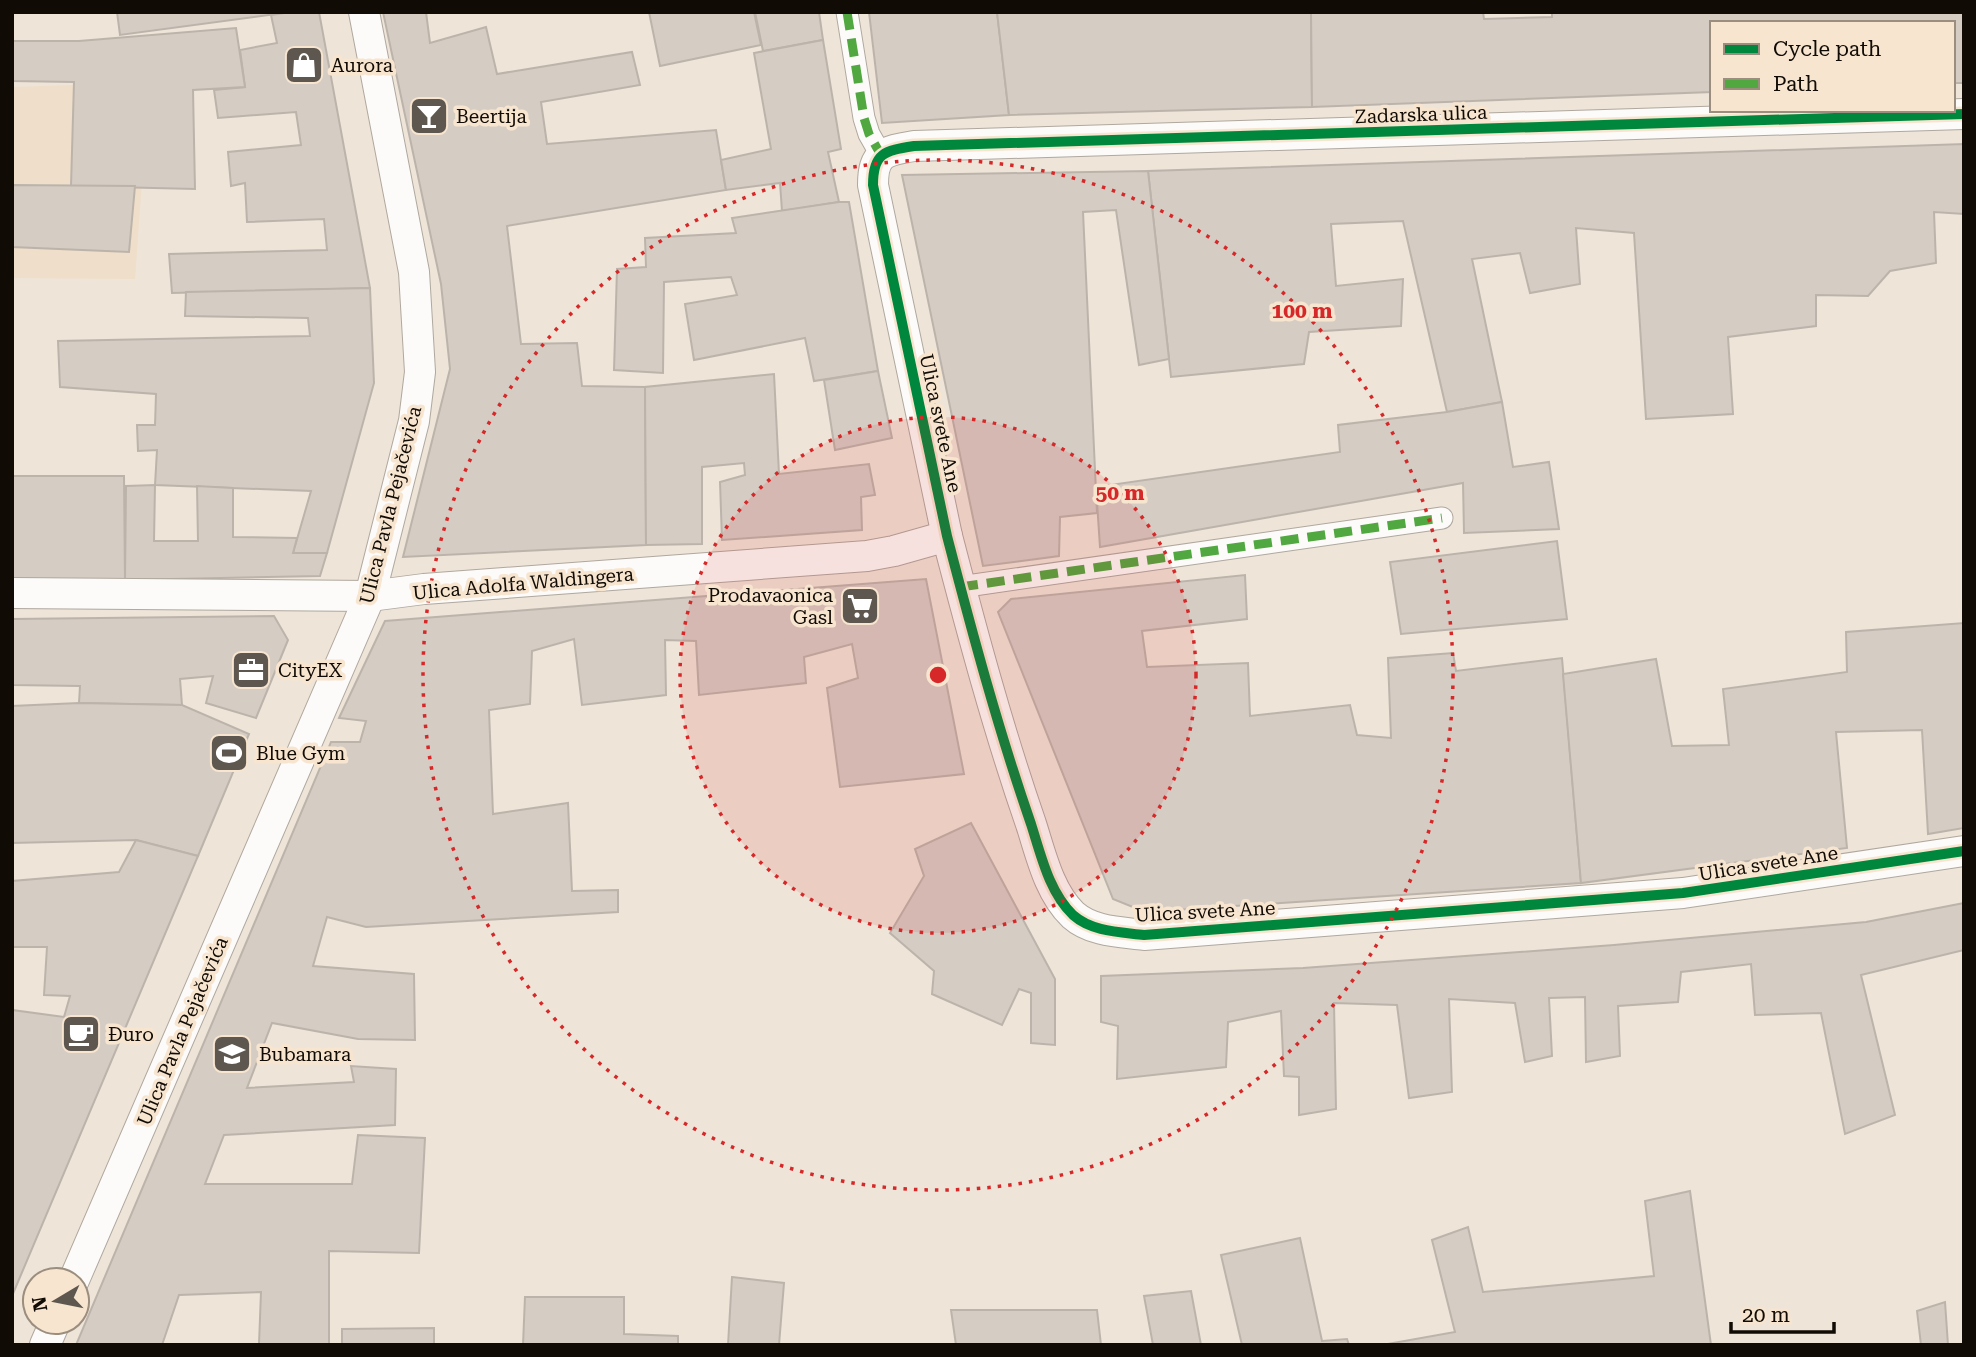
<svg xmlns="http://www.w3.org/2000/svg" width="1976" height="1357" font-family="'Roboto Serif',serif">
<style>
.built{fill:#efdec9}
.building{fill:#d5ccc4;stroke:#bcb4ab;stroke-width:2}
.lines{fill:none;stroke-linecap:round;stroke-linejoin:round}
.pedestrian-casing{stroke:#afa89f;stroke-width:23}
.minor-casing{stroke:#afa89f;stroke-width:32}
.pedestrian{stroke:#fcfbf9;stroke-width:21}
.minor{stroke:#fcfbf9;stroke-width:30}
.quiet{stroke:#51a840;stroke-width:9;stroke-dasharray:18 9;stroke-linecap:butt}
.cycleway-casing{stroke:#f7e5cf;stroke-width:15}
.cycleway{stroke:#00873e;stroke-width:10}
.ring{fill:none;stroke:#d62828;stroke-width:3.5;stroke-dasharray:3.5 7}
.labels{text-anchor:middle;stroke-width:7;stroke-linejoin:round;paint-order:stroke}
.poi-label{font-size:19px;fill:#110b05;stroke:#f7e5cf;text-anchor:start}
.street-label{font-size:19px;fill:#110b05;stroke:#f7e5cf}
.centre{fill:#d62828;stroke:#f7e5cf;stroke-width:3.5}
.ring-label{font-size:21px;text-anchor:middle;font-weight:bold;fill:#d62828;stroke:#f7e5cf;stroke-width:7;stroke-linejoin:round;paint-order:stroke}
</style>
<rect width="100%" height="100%" fill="#eee4d8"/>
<polygon class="built" points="79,85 142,180 135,279 12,278 12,87"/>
<g class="building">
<polygon points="117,12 291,12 120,35"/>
<polygon points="291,12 319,12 370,288 172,293 169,254 327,250 324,219 247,222 245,183 231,186 228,152 301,145 296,112 218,118 214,90 245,87 240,50 277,43 271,15"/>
<polygon points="383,12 426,12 430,43 486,27 497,74 632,52 640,85 541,102 547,144 716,130 726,190 507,226 521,344 577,343 582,386 645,387 646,545 403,557 450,369 441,284"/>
<polygon points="649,12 754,12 761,45 660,66"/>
<polygon points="755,12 819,12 823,40 763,51"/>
<polygon points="869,12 997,12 1009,115 882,123"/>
<polygon points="997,12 1311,12 1312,107 1009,115"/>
<polygon points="1311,12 1483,12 1484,19 1552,17 1552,12 1964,12 1964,83 1953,83 1953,23 1712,23 1712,92 1312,107"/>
<polygon points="236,28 245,87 193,90 195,189 71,186 74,82 12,81 12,41 79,41"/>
<polygon points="823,40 841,149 828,152 839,202 782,211 780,183 726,190 721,160 771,149 754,53"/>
<polygon points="1964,144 1964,214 1934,212 1936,263 1890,271 1868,296 1816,295 1816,326 1728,337 1733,414 1646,419 1634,233 1576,228 1580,284 1530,293 1520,253 1472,259 1502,402 1447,412 1403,221 1331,224 1336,286 1403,279 1401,326 1309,332 1304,364 1171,377 1148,171"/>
<polygon points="1148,171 1169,359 1139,365 1116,210 1083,212 1097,513 1060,517 1059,556 983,566 902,175"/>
<polygon points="12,185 135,186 129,252 12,247"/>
<polygon points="839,202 849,202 878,371 814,381 805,338 694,360 685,304 737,295 731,277 664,282 663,373 614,370 617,269 646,267 645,238 736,233 732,218"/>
<polygon points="370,288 374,383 327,553 293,553 311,491 155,485 157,450 138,451 137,425 155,425 156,394 60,387 58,341 310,336 308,318 185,316 186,292"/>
<polygon points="878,371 892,438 835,450 824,380"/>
<polygon points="774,374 779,474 869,464 875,495 861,497 862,530 722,540 720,482 745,475 744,463 702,467 702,544 646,545 645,387"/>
<polygon points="1502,402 1513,467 1549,462 1559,529 1464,533 1463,483 1100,547 1096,487 1340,452 1338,425 1447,412"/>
<polygon points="12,476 124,476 125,580 12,581"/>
<polygon points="155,485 154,541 198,541 197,486 233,488 233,537 297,538 293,553 327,553 320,576 125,580 126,486"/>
<polygon points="1557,541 1567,619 1401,634 1390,562"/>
<polygon points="1245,575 1247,619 1142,631 1147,667 1248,663 1250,716 1350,705 1357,735 1391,738 1388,658 1453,653 1456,671 1562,658 1581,883 1145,912 1113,899 998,612 1011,599"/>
<polygon points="926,579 964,774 840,787 827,688 858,678 852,644 804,657 806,683 699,695 696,641 665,640 666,695 582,705 574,639 532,651 530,704 489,710 493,814 568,803 572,891 618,890 618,912 366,927 327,917 313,966 414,974 415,1040 358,1039 272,1023 247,1088 354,1082 351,1066 396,1069 395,1125 224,1135 205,1184 352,1184 358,1135 425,1138 419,1253 329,1251 329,1345 259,1344 261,1292 179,1295 162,1345 76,1345 331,742 360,742 366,721 339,718 385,621"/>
<polygon points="274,616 288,640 256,718 206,703 213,676 180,679 182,705 79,703 80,686 12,685 12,619"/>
<polygon points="1964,623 1964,828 1928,834 1922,730 1836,732 1847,848 1581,883 1563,674 1656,659 1672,746 1729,745 1723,689 1847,672 1846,632"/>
<polygon points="79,703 182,705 249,734 198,856 136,840 12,843 12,706"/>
<polygon points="971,823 1055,979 1055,1045 1031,1043 1031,993 1019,989 1002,1025 932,994 934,971 890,933 924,876 915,849"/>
<polygon points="136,840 198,856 12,1296 12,1010 64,1017 70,996 44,995 47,947 12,947 12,881 119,872"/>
<polygon points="1964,903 1964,950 1861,975 1895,1115 1845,1134 1821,1013 1755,1015 1751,964 1681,972 1678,1002 1618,1006 1620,1056 1586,1062 1585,997 1549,998 1552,1056 1525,1062 1515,1003 1449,999 1452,1092 1409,1098 1397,1005 1334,1003 1336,1109 1299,1115 1299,1077 1284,1076 1281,1011 1228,1022 1226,1067 1117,1079 1118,1026 1101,1022 1101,976 1303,968 1614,945 1866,922"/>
<polygon points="1690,1191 1711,1345 1382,1345 1455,1332 1432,1240 1468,1227 1483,1292 1654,1276 1645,1201"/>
<polygon points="1300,1238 1322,1341 1347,1339 1349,1345 1242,1345 1221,1255"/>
<polygon points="732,1277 784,1283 779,1345 728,1345"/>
<polygon points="1191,1291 1201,1345 1153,1345 1144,1296"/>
<polygon points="525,1297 624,1297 624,1334 678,1336 678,1345 523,1345"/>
<polygon points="1945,1302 1948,1345 1921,1345 1917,1311"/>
<polygon points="951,1310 1097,1310 1101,1345 956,1345"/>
<polygon points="434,1328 434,1345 342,1345 342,1329"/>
</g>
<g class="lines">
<g class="pedestrian-casing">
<g id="pedestrian">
<polyline points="847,12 864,118 869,134 881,155"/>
<polyline points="960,587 1442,518"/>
</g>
</g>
<g class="minor-casing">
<g id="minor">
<path d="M 1964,114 L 914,146 C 884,151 873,153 873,185 L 947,536 C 972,632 998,729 1031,824 C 1041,855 1049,892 1073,915 C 1092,932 1121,932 1144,935 L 1683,893 L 1964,851"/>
<polyline points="12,593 370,596 424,589 867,556 894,551 947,536"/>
<polyline points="74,1280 370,596 414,421 420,372 414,272 364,12"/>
<polyline points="45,1345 55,1322"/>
</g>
</g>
<use href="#pedestrian" class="pedestrian"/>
<use href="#minor" class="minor"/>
<g class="quiet">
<polyline points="847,12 864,118 869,134 881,155"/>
<polyline points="960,587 1442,518"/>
</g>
<g class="cycleway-casing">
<path id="cycleway" d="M 1964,114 L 914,146 C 884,151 873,153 873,185 L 947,536 C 972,632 998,729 1031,824 C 1041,855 1049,892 1073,915 C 1092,932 1121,932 1144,935 L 1683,893 L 1964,851"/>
</g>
<use href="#cycleway" class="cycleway"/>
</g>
<circle cx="938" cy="675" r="258" fill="#d62828" fill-opacity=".12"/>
<g class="ring">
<circle cx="938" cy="675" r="258"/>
<circle cx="938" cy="675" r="515"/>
</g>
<defs>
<g id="shop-square" transform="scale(2.0125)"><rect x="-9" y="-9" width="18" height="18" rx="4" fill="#5e574f" stroke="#f7e5cf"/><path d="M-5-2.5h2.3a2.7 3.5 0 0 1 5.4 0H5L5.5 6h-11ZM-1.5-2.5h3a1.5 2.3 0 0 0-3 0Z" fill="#fff"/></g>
<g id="bar-square" transform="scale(2.0125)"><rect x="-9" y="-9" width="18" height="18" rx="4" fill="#5e574f" stroke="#f7e5cf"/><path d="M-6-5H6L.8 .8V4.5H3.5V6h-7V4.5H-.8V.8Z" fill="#fff"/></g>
<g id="supermarket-square" transform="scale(2.0125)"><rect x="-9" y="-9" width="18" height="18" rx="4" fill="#5e574f" stroke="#f7e5cf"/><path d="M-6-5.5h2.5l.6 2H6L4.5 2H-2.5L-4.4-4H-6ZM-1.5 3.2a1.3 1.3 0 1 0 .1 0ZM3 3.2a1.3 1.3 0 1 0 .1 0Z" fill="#fff"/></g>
<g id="office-square" transform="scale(2.0125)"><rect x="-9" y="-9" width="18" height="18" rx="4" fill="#5e574f" stroke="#f7e5cf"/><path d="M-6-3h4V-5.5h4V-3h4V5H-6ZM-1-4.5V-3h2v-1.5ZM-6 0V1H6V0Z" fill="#fff"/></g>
<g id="stadium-square" transform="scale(2.0125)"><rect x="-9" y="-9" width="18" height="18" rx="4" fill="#5e574f" stroke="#f7e5cf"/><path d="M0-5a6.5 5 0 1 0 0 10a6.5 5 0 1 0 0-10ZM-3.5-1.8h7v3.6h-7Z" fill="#fff"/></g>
<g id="cafe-square" transform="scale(2.0125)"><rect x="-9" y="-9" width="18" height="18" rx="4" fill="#5e574f" stroke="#f7e5cf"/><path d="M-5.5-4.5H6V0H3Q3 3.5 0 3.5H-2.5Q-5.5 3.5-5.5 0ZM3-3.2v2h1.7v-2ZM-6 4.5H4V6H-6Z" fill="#fff"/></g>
<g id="school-square" transform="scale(2.0125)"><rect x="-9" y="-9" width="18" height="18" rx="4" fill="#5e574f" stroke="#f7e5cf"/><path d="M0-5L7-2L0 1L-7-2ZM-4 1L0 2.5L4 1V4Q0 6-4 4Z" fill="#fff"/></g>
</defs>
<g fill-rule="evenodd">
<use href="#shop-square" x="304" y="65"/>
<use href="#bar-square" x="429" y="116"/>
<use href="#supermarket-square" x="860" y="606"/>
<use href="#office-square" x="251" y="670"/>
<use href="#stadium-square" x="229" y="753"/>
<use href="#cafe-square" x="81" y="1034"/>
<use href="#school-square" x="232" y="1054"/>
</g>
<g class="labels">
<g class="poi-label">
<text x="331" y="72">Aurora</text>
<text x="456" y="123">Beertija</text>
<text x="833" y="602" text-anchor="end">Prodavaonica<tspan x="833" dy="22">Gasl</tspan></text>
<text x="278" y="677">CityEX</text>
<text x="256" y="760">Blue Gym</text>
<text x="108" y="1041">Đuro</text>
<text x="259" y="1061">Bubamara</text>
</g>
<g class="street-label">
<text transform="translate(1421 114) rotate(-2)" y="7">Zadarska ulica</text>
<text transform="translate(941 423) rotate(78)" y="7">Ulica svete Ane</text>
<text transform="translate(390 505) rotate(-76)" y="7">Ulica Pavla Pejačevića</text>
<text transform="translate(523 583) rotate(-5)" y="7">Ulica Adolfa Waldingera</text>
<text transform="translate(1768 863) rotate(-9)" y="7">Ulica svete Ane</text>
<text transform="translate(1205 911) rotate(-3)" y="7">Ulica svete Ane</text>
<text transform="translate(182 1031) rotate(-67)" y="7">Ulica Pavla Pejačevića</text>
</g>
</g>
<circle cx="938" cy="675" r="10" class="centre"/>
<g class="ring-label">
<text x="1302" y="318">100 m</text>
<text x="1120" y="500">50 m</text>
</g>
<rect width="1976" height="1357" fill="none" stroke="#110b05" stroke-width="28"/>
<rect x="1710" y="21" width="245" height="91" fill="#f7e5cf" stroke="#9b8e7e" stroke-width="2"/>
<rect x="1724" y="44" width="35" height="10" fill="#00873e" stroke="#9b8e7e" stroke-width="2"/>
<text x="1773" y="56" font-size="21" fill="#110b05">Cycle path</text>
<rect x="1724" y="79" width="35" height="10" fill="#51a840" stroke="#9b8e7e" stroke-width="2"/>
<text x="1773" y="91" font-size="21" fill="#110b05">Path</text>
<g transform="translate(56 1301) rotate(260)"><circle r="33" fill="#f7e5cf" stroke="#9b8e7e" stroke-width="2"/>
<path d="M0-5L12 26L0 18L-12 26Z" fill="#5e574f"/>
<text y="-10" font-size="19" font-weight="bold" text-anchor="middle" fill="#110b05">N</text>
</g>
<path d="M1731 1322v10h103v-10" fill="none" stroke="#110b05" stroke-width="3.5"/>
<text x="1742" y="1322" font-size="21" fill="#110b05" stroke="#f7e5cf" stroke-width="5" paint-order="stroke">20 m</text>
</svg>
